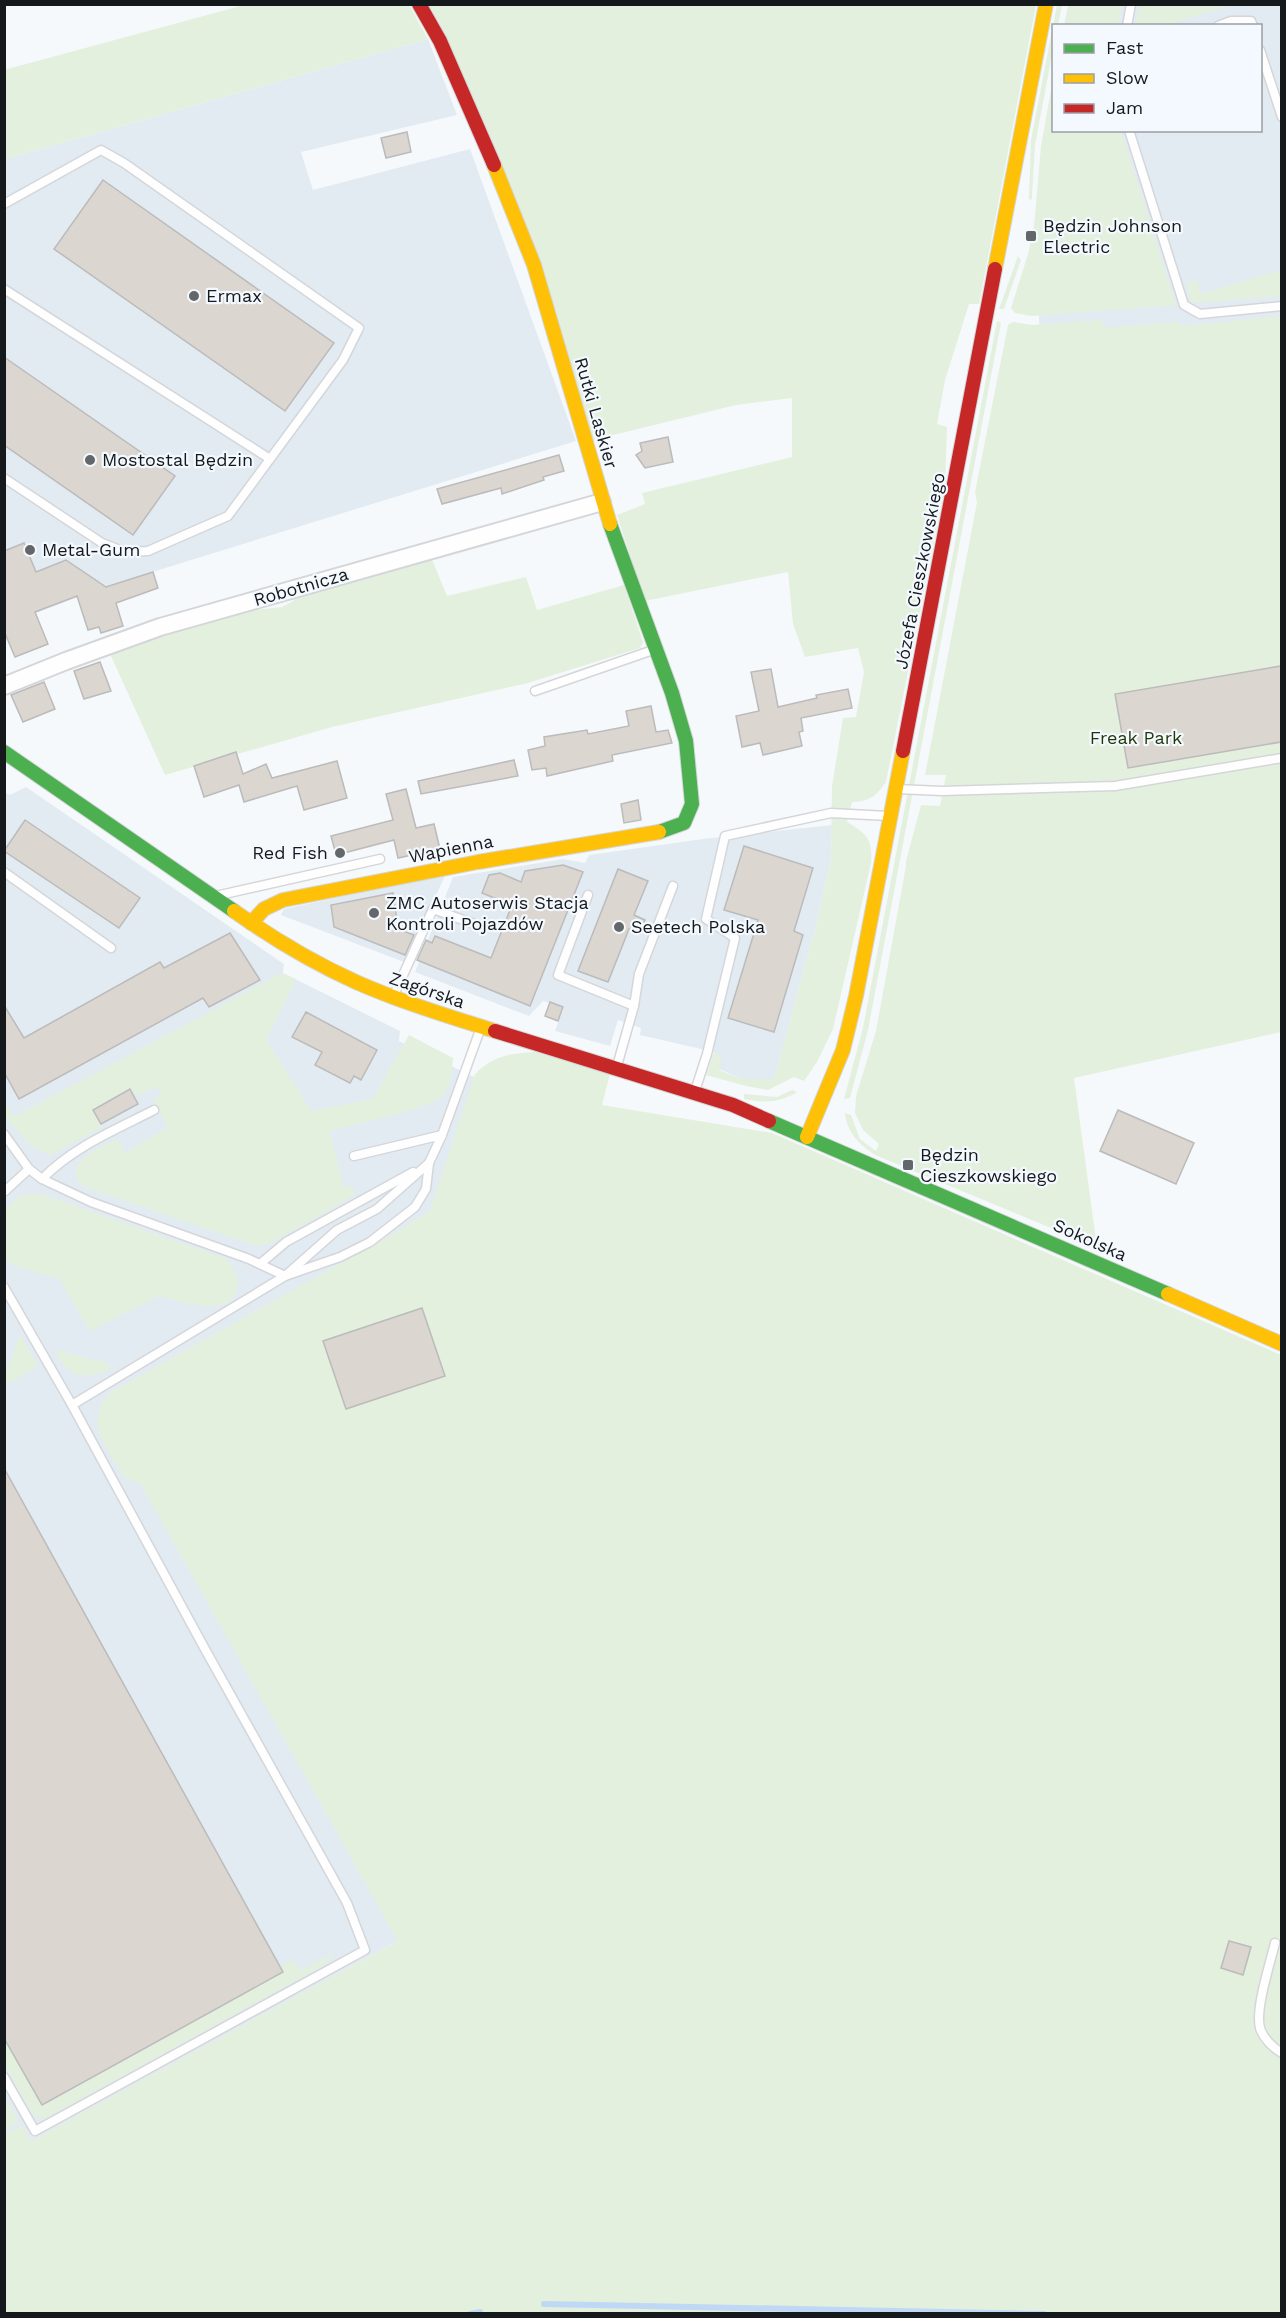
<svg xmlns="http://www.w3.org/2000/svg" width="1286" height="2318" font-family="'Work Sans',sans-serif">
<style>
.built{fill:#e2ebf2}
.green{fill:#e3f0de}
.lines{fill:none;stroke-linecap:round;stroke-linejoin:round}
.stream{stroke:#bfd8f6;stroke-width:6}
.building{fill:#dbd6cf;stroke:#bbb;stroke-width:1.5}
.lane-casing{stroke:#d4d6d9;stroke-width:11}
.street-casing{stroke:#d4d6d9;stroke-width:20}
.fast-casing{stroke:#d4d6d9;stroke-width:16}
.slow-casing{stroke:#d4d6d9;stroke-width:16}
.jam-casing{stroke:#d4d6d9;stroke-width:16}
.lane{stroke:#fefeff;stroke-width:8}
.street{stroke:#fefeff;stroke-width:16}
.fast{stroke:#4caf50;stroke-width:14}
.slow{stroke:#ffc107;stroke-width:14}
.jam{stroke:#c62828;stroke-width:14}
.poi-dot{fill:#64676a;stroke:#f3f9ff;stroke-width:2}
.labels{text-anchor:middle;stroke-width:4.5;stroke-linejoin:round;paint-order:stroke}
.poi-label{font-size:18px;fill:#16191b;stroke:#f3f9ff;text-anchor:start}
.street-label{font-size:18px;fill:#16191b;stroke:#f3f9ff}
.park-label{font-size:18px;fill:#1f3705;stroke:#f3f9ff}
</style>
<rect width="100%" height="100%" fill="#f6f9fc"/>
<g class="built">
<polygon points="1096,5 1281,5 1281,331 1040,348 1039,315 1072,131 1260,130 1260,26 1092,25"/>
<polygon points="428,39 457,115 301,152 313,190 470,149 576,441 107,586 5,625 5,159"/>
<polygon points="26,787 284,964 283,973 400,1031 399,1041 474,1077 407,1936 5,2156 4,792 10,795"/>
<polygon points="832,825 831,859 816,926 774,1080 742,1079 719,1069 714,1052 640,1035 641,1028 618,1020 610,1046 555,1031 564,1007 543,1001 529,1016 415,972 453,877 563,859 585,863 589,855 703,839"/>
<polygon points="446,874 404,962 281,915 284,909"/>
</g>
<g class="green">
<polygon points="244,5 409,5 428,39 5,159 4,70"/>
<path d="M 427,5 L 1036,5 L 979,304 L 969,304 L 945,380 L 937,424 L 947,427 L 945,487 L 886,782 C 877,795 870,802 852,802 L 847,822 C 867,834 873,839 871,863 L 833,1029 L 817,1062 L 804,1081 L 794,1077 L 768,1090 L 746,1086 L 706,1075 L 714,1052 L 722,1056 L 719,1070 L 742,1079 L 774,1079 L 816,926 L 831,859 L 832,786 L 843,718 L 856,717 L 864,672 L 858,648 L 805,657 L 793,624 L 788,572 L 645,601 L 617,515 L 645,504 L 642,493 L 792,457 L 792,398 L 736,405 L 593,440 Z"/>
<polygon points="1057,5 1062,5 1058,25 1054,26 1053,50 1035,145 1032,195 1032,199 1029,200 1031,140"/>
<polygon points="1068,5 1122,5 1118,25 1064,25"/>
<polygon points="1139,5 1139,4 1232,5 1166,25 1135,25"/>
<polygon points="1053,79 1054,130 1121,131 1176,305 1032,316 1015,313 1011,308 1028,254 1034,226 1041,146"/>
<polygon points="1018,256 1021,260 1004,309 999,309"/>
<polygon points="1281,270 1281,296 1192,303 1187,286 1188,283 1197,280 1201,294"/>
<path d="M 1281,316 L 1281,1032 L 1074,1078 L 1097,1247 L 875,1155 C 859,1144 847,1133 845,1113 L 851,1115 L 860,1139 L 876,1151 L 879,1144 L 863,1130 L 855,1113 L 856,1096 L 876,1031 L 906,866 L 906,861 L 921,805 L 940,806 L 946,775 L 925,775 L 977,502 L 975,492 L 1008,325 L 1013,322 L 1032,325 L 1102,320 L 1104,328 L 1178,322 L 1183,326 Z"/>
<polygon points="997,321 1001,323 868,1030 850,1098 844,1099 863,1028"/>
<polygon points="431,557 447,596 526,577 537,610 624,585 643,642 640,648 528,683 332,727 165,775 111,656 125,645 246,611 282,607 293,601 298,594"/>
<path d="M 282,973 L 296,979 L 266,1039 L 311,1111 L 373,1099 L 409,1035 L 453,1058 C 452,1069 451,1084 444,1094 C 432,1109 351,1125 329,1131 L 344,1187 L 352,1186 L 355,1195 L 270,1243 L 257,1246 L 82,1186 C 61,1162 101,1148 117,1139 L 125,1153 L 168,1127 L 153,1099 L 162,1095 L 157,1087 L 137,1095 L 130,1088 L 92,1109 L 102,1127 L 51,1155 L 32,1147 L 5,1117 L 4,1102 L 14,1117 Z"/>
<path d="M 534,1052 L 610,1074 L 602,1105 L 772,1133 L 1281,1355 L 1281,2313 L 5,2313 L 5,2130 L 7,2133 L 22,2126 L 31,2141 L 398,1941 L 140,1483 L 125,1478 C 108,1448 81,1422 111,1392 L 402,1229 L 430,1211 L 475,1074 C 494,1055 509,1054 534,1052 Z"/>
<path d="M 792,1090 L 797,1092 C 779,1103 764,1103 744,1099 L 744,1094 L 777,1097 Z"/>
<path d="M 29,1194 L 44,1195 L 226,1259 C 234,1268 239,1275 237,1287 C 233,1321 179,1300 159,1296 L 90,1331 L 59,1279 L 10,1264 L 5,1260 L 5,1211 L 15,1199 Z"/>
<polygon points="19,1337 22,1337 38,1366 5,1385 5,1372 6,1373"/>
<path d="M 56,1350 L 107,1363 L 111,1368 C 104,1373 87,1377 78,1375 C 69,1372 57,1359 56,1350 Z"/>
<polygon points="332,1954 334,1956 319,1968 44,2119 32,2114 5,2065 5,2039 42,2106 284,1972 281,1966 293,1960 300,1971"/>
<polygon points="4,2095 19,2122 5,2130 4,2130"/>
</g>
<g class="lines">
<g class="stream">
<polyline points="544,2304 1044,2314"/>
<polyline points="470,2314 480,2312"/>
</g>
</g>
<g class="building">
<polygon points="407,132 411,152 386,158 381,138"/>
<polygon points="103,180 334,343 285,411 54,249"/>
<polygon points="4,357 175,476 133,535 4,445"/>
<polygon points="668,437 673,462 645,468 636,455 642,451 640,443"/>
<polygon points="559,455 564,471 543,477 544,480 502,494 501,488 442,504 437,489"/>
<polygon points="24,543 36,572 66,560 106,587 153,572 158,588 116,603 123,626 101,633 99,627 88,630 77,596 35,612 48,644 15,657 4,631 4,551"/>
<polygon points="100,662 111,691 84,699 74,671"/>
<polygon points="1281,666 1281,742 1128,768 1115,694"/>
<polygon points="771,669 778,707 817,698 816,695 848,689 852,708 801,718 803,731 799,732 802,746 763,755 760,743 742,747 736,716 759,711 751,672"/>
<polygon points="44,682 55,709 23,722 11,695"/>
<polygon points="651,706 656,732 668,730 672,743 612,755 613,761 547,776 546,768 532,770 528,750 545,746 544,737 587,730 588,734 629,726 626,711"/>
<polygon points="236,752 243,774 266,764 272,778 337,761 347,798 304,810 297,786 244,802 239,785 204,797 194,766"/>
<polygon points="514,760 518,776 421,794 418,781"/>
<polygon points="406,789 416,828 434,824 440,849 398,858 394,840 336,855 331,836 393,820 386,794"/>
<polygon points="638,800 641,820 624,823 621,804"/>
<polygon points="25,820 140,898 119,928 4,851"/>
<polygon points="744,846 813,868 794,931 803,935 774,1032 728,1018 758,920 724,910"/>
<polygon points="563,865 583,872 530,1006 417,960 426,940 432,943 435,936 491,958 512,905 482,893 489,875 500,873 521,882 525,871"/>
<polygon points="618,869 648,881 634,915 645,920 640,934 629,929 608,982 578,971"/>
<polygon points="393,893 398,929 414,935 405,955 334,927 331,905"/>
<polygon points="230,933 260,980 209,1007 203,998 19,1099 4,1072 4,1005 24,1038 160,962 164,968"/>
<polygon points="550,1002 563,1007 558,1021 545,1016"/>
<polygon points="306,1012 377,1050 361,1080 354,1076 350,1083 315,1065 322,1052 292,1037"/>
<polygon points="130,1089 138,1104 101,1124 93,1110"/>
<polygon points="1118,1110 1194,1143 1176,1184 1100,1151"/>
<polygon points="422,1308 445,1376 346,1409 323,1341"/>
<polygon points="4,1468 283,1972 42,2105 4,2038"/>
<polygon points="1229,1941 1251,1947 1243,1975 1221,1968"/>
</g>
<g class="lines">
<g class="lane-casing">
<g id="lane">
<polyline points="1127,26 1131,4"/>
<polyline points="1218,26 1231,21 1251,21 1253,26"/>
<polyline points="1260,50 1282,117"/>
<polyline points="1129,130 1184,305 1200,314 1282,306"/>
<polyline points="4,204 101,150 124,163 359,328 343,360 270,459 4,289"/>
<polyline points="4,478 102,543 125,552 148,551 228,516 270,459"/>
<polyline points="535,691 653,650"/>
<polyline points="897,789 942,791 1115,786 1282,758"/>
<polyline points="4,872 111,948"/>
<polyline points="220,895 380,859"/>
<polyline points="588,895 558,975 634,1006"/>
<polyline points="394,995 433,909 477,925"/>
<polyline points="617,1066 634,1006 639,974 673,886"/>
<polyline points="695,1091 707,1054 735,938 706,919 725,836 831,813 888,816"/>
<polyline points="4,1134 29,1169 42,1179 91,1202 249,1259 285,1276 340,1257 370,1242 415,1207 426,1189 429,1163 442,1135 480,1030"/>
<polyline points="354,1156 442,1135"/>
<path d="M 42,1179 C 73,1147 115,1130 154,1110"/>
<polyline points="4,1192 29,1169"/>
<polyline points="260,1264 286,1242 413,1172"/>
<polyline points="4,1287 72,1405 206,1651 347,1903 365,1950 35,2131 4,2077"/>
<polyline points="72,1405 285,1276 337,1230 377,1209 429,1163"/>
<path d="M 1275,1943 C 1270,1964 1255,2009 1260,2028 C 1263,2038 1273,2048 1282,2053"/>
</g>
</g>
<g class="street-casing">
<polyline id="street" points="4,686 66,661 160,627 602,502"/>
</g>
<g class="fast-casing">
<g id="fast">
<polyline points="610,524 672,693 686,741 692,804 684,823 659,832"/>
<polyline points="4,752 234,911"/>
<polyline points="769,1121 1168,1294"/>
</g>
</g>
<g class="slow-casing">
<g id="slow">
<polyline points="494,165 534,265 610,524"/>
<polyline points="995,269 1046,4"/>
<path d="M 234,911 C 272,938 314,963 356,982 C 401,1002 448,1016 495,1031"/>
<polyline points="251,923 264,909 283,900 478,862 659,832"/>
<polyline points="807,1137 843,1050 856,996 903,751"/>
<polyline points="1168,1294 1282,1344"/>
</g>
</g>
<g class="jam-casing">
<g id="jam">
<polyline points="419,4 440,41 494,165"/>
<polyline points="903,751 995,269"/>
<polyline points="495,1031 733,1105 769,1121"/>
</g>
</g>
<use href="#lane" class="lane"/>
<use href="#street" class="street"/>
<use href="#fast" class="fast"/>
<use href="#slow" class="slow"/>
<use href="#jam" class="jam"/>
</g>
<g class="poi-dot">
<rect x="1025" y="230" width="12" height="12" rx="3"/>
<circle cx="194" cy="296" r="6"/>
<circle cx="90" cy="460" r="6"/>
<circle cx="30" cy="550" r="6"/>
<circle cx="340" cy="853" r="6"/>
<circle cx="374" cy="913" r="6"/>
<circle cx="619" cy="927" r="6"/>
<rect x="902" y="1159" width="12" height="12" rx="3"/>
</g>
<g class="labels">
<g class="poi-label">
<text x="1043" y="232">Będzin Johnson<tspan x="1043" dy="21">Electric</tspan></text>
<text x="206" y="302">Ermax</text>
<text x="102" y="466">Mostostal Będzin</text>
<text x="42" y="556">Metal-Gum</text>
<text x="328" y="859" text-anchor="end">Red Fish</text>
<text x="386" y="909">ZMC Autoserwis Stacja<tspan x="386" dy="21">Kontroli Pojazdów</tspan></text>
<text x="631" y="933">Seetech Polska</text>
<text x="920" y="1161">Będzin<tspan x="920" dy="21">Cieszkowskiego</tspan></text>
</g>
<g class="street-label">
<text transform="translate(596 413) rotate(74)" y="6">Rutki Laskier</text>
<text transform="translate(920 571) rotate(-79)" y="6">Józefa Cieszkowskiego</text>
<text transform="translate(301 587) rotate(-16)" y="6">Robotnicza</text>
<text transform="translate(451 849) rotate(-11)" y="6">Wapienna</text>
<text transform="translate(427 990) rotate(19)" y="6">Zagórska</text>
<text transform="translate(1090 1240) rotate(24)" y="6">Sokolska</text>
</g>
<g class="park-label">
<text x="1136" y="744">Freak Park</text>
</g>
</g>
<rect width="1286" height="2318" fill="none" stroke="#16191b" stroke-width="12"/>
<rect x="1052" y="24" width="210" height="108" fill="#f3f9ff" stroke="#9b9fa4" stroke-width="1.5"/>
<rect x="1064" y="44" width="30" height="9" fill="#4caf50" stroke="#9b9fa4" stroke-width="1.5"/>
<text x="1106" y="54" font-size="18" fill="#16191b">Fast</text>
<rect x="1064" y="74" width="30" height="9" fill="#ffc107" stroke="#9b9fa4" stroke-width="1.5"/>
<text x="1106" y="84" font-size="18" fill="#16191b">Slow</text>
<rect x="1064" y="104" width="30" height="9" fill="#c62828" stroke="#9b9fa4" stroke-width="1.5"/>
<text x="1106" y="114" font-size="18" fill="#16191b">Jam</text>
</svg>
